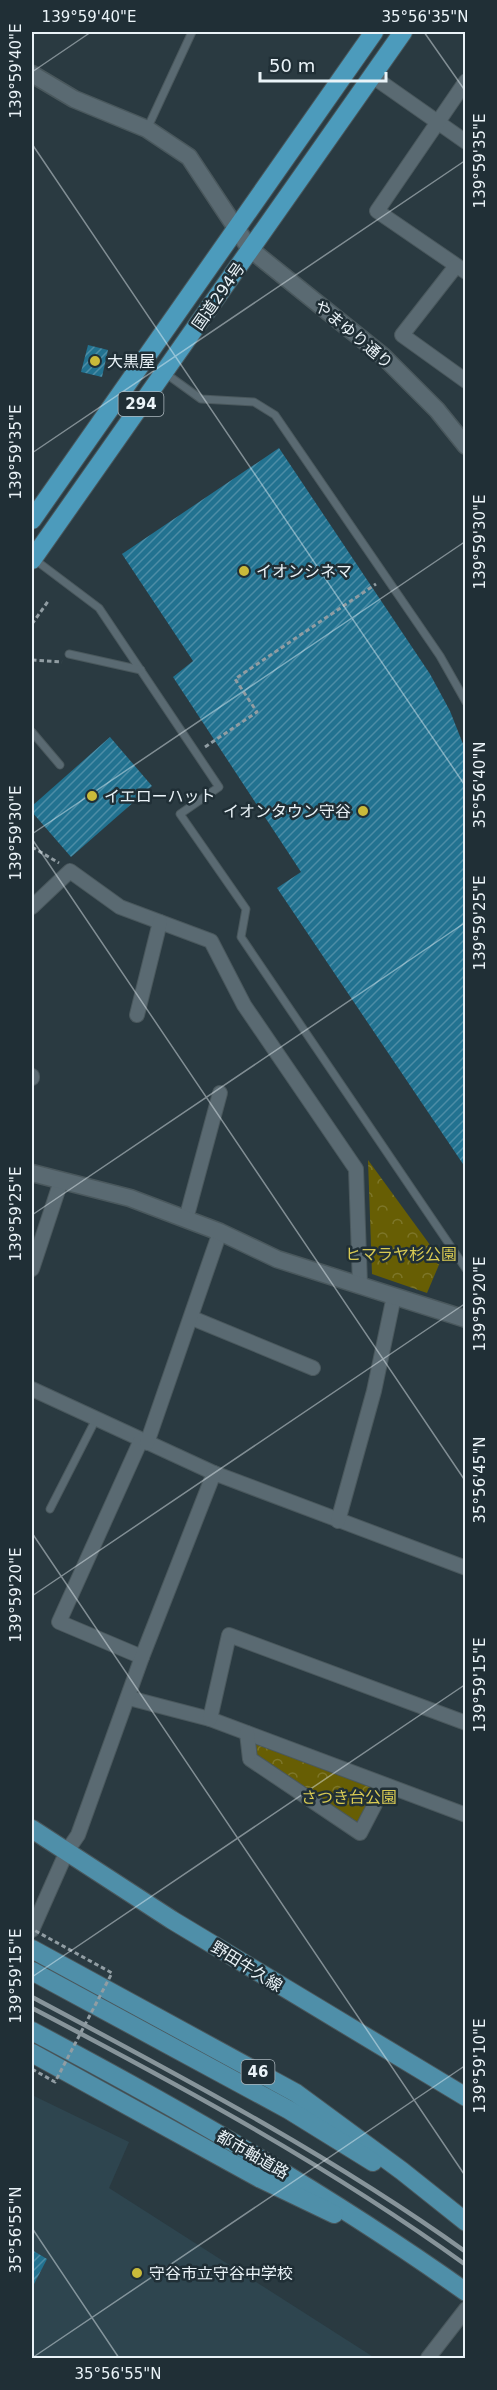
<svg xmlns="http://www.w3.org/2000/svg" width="497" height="2390" font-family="'DejaVu Sans','Noto Sans JP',sans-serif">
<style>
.built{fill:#2e454f}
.park{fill:url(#park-crowns)}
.building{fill:url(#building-hatch)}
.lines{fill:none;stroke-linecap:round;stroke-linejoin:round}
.service-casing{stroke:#4a585d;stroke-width:9}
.minor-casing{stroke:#4a585d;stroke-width:16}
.tertiary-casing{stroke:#4a585d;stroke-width:19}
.primary-casing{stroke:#4a585d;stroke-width:20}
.trunk-casing{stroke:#4a585d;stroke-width:20}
.path{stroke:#919da3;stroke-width:3;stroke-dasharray:4.5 3;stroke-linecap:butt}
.service{stroke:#5a6a72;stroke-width:7}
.minor{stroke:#5a6a72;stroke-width:14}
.tertiary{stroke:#5a6a72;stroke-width:16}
.primary{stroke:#4f8fa9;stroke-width:18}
.trunk{stroke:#4c9bbc;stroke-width:18}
.rail{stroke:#87949a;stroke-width:4.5}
.path-bridge{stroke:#919da3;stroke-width:3;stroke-dasharray:4.5 3;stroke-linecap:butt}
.ticks{fill:none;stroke:#eaf3f8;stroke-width:1.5;stroke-opacity:0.45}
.poi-dot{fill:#c9ba3a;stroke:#202f36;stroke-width:2}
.labels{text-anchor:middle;stroke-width:5;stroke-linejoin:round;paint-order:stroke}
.shield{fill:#202f36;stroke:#adb8be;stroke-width:1.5}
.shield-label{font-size:15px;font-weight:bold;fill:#eaf3f8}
.street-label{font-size:16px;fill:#eaf3f8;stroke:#202f36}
.poi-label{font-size:16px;fill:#eaf3f8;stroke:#202f36;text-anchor:start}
.park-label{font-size:16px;fill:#d8ca53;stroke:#202f36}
.neatline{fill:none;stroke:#eaf3f8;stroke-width:2}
.ticks-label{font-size:15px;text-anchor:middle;fill:#eaf3f8}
</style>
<defs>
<pattern id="park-crowns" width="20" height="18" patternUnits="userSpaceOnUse" patternTransform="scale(1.5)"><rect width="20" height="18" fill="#675e04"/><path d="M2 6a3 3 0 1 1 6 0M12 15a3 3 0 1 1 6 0" fill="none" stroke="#7d7629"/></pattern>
<pattern id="building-hatch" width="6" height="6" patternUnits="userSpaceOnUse" patternTransform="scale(1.5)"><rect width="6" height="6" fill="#227290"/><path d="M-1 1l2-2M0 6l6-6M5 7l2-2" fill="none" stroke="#4d8da6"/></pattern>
</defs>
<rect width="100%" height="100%" fill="#2a3a41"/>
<polygon class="built" points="32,2095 129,2142 109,2188 375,2358 32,2358"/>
<g class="park">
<polygon points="368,1160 441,1260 427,1293 372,1274"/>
<polygon points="247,1733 385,1785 360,1833 250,1759"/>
</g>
<g class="building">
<polygon points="88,345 108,350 102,377 81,372"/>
<polygon points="279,448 430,674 450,711 465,749 465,1167 277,888 301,872 173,677 193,661 122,554"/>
<polygon points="110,737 152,786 71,857 32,812 32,806"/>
<polygon points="32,2250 47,2259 32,2288"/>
</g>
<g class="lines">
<g class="service-casing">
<g id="service">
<polyline points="147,129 192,32"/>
<polyline points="165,373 201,399 254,402 275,415 440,656 466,702"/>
<polyline points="34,559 99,608 219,787 180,814 246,909 241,937 466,1269"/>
<polyline points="69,654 141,670"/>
<polyline points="32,732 60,765"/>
<polyline points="50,1509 96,1419"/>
</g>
</g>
<g class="minor-casing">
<g id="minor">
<polyline points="372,76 466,142"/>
<polyline points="466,81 377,211 466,272"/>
<polyline points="456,266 402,335 466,381"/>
<polyline points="32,907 70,871 120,907 211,941 244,1005 356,1169 360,1285"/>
<polyline points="137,1015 160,922"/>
<polyline points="32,1078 32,1076"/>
<polyline points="186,1219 220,1093"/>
<polyline points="32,1269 61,1181"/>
<polyline points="192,1318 313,1368"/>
<polyline points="32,1389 214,1473 466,1568"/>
<polyline points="141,1440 59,1622 142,1657"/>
<polyline points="147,1443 220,1232"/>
<polyline points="338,1521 374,1391 394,1296"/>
<polyline points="129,1698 210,1719 466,1815"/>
<polyline points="210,1719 229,1635 466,1723"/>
<polyline points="247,1733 250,1759 360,1833 385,1785"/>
<polyline points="32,1930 67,1851 78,1835 142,1657 214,1473"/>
<polyline points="428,2358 466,2309"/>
</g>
</g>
<g class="tertiary-casing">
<g id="tertiary">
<polyline points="32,74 74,99 147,129 189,157 250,249 383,356 437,410 466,446"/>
<polyline points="32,1173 130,1198 220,1232 277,1259 466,1319"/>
</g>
</g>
<g class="primary-casing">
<g id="primary">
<polyline points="32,1829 172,1920 466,2097"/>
<polyline points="32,1949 296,2093 402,2171 466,2222"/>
<polyline points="32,1971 289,2110 373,2162"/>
<path d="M 32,2031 C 181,2110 328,2194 466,2292"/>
<polyline points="32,2053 261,2179 334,2214"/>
</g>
</g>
<g class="trunk-casing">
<g id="trunk">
<polyline points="32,520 374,32"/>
<polyline points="32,560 403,32"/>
</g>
</g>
<g class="path">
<polyline points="32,624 49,600"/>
<polyline points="32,660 62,662"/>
<polyline points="205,747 257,712 235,679 376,584"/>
<polyline points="32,847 59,863"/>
</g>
<use href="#service" class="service"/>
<use href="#minor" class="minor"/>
<use href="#tertiary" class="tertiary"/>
<use href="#primary" class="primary"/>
<use href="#trunk" class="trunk"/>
<g class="rail">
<path d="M 32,1997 C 180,2076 329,2154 466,2252"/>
<path d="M 32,2008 C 181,2086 329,2166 466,2265"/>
</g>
<polyline class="path-bridge" points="32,2069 55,2082 112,1973 32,1929"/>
</g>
<path class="ticks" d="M 424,32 L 466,92M 32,72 L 91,32M 32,144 L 466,787M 32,453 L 466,160M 32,834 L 466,541M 32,839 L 466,1482M 32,1215 L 466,922M 32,1533 L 466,2177M 32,1596 L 466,1303M 32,1977 L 466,1684M 32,2228 L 119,2358M 32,2358 L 466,2065"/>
<g class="poi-dot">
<circle cx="95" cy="361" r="6"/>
<circle cx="244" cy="571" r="6"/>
<circle cx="92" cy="796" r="6"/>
<circle cx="363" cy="811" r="6"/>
<circle cx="137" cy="2273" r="6"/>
</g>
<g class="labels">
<g class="shield">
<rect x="118.5" y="392" width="45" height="24" rx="4.5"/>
<rect x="241.5" y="2060" width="33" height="24" rx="4.5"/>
</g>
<g class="shield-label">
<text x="141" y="409">294</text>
<text x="258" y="2077">46</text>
</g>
<g class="street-label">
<text transform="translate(218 296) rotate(-55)" y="6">国道294号</text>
<text transform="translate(354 334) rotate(40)" y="6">やまゆり通り</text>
<text transform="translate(247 1966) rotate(32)" y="6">野田牛久線</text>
<text transform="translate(253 2154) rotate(30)" y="6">都市軸道路</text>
</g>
<g class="poi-label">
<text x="107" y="367">大黒屋</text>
<text x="256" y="577">イオンシネマ</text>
<text x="104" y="802">イエローハット</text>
<text x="351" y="817" text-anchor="end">イオンタウン守谷</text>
<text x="149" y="2279">守谷市立守谷中学校</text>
</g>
<g class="park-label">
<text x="401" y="1260">ヒマラヤ杉公園</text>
<text x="349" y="1803">さつき台公園</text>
</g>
</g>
<rect width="497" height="2390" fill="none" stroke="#202f36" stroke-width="66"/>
<path d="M260 72v9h126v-9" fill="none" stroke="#eaf3f8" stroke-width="3"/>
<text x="269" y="72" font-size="18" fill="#eaf3f8" stroke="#202f36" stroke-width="4.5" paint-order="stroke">50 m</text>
<rect x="33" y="33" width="431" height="2324" class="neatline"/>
<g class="ticks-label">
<text x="89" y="22">139°59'40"E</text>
<text x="425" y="22">35°56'35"N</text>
<text transform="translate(16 71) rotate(-90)" y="5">139°59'40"E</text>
<text transform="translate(480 161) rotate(-90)" y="5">139°59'35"E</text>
<text transform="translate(16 452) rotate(-90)" y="5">139°59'35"E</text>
<text transform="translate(480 542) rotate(-90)" y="5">139°59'30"E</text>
<text transform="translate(480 785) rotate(-90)" y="5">35°56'40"N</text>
<text transform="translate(16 833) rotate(-90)" y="5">139°59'30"E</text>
<text transform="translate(480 923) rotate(-90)" y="5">139°59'25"E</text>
<text transform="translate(16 1214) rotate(-90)" y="5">139°59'25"E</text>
<text transform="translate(480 1304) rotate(-90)" y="5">139°59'20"E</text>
<text transform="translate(480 1480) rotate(-90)" y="5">35°56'45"N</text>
<text transform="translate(16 1595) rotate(-90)" y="5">139°59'20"E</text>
<text transform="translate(480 1685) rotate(-90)" y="5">139°59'15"E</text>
<text transform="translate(16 1976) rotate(-90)" y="5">139°59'15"E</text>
<text transform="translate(480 2066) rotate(-90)" y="5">139°59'10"E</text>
<text transform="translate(16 2230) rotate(-90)" y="5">35°56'55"N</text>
<text x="118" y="2379">35°56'55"N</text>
</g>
</svg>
